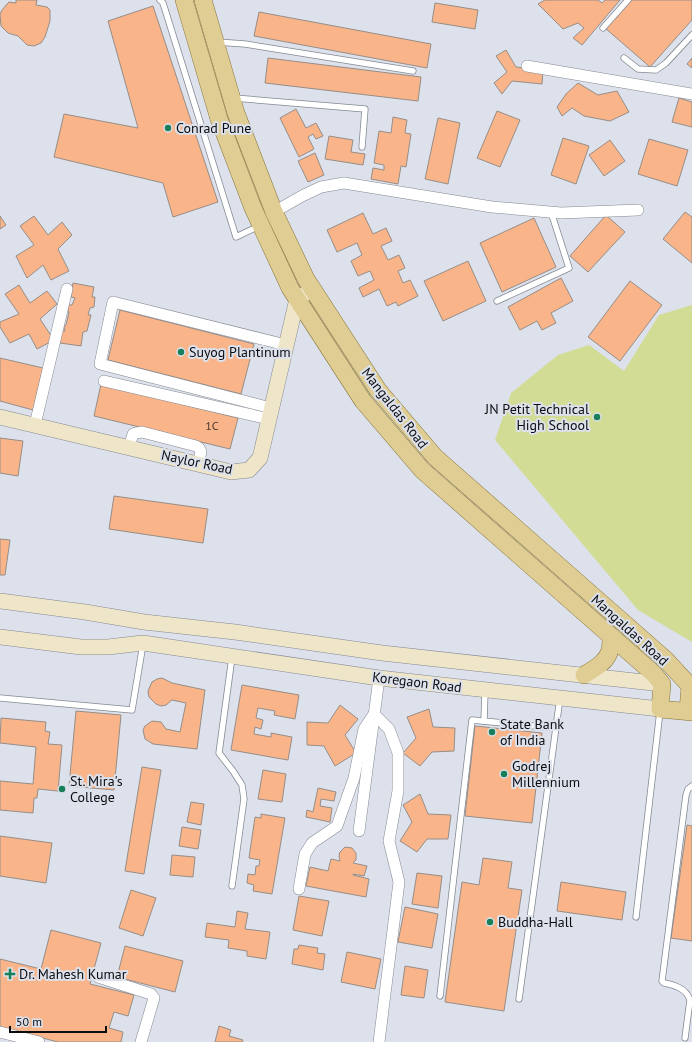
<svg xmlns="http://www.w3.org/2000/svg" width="692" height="1042" font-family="'PT Sans',sans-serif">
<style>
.green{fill:#d3dc95}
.building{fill:#f9b589;stroke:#978d87}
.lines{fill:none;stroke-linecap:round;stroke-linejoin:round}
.lane-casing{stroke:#848891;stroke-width:7}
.street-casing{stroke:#848891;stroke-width:12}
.secondary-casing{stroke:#848891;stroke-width:16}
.primary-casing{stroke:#877337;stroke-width:18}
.lane{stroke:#fff;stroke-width:5.5}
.street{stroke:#fff;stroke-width:11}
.secondary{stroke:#efe6c9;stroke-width:15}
.primary{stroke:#dfcd94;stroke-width:17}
.poi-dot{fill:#197f5a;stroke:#dce1ec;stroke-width:1.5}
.labels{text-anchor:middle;stroke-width:4;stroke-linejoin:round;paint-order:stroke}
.number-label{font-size:12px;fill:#46362e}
.poi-label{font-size:14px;fill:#0b0c0f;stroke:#dce1ec;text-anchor:start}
.street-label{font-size:14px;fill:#0b0c0f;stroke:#dce1ec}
</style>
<rect width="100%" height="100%" fill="#dce1ec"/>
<polygon class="green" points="692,305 692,642 638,610 495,440 511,393 558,355 589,345 624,371 659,315"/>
<g class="building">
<polygon points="16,0 37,0 36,5 47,7 50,10 50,21 45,37 41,43 34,46 27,45 18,36 8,33 1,26 0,14 2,10 9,2 16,3"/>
<polygon points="545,0 598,0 602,3 605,0 620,0 582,45 573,38 584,28 578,23 563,29 538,4"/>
<polygon points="630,0 692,0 692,20 650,67 605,28"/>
<polygon points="435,3 478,10 475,29 432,22"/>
<polygon points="153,6 218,202 173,217 163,183 54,157 64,114 138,128 108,21"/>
<polygon points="259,12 431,44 427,68 254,36"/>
<polygon points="506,50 516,67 543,70 542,84 512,81 502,94 494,83 507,72 496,56"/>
<polygon points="268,58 421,77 418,101 265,83"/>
<polygon points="692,58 692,68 687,64"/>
<polygon points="578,83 598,95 617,91 629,112 610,121 584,116 572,108 562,116 557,107 566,94"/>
<polygon points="679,98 692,102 692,127 672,122"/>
<polygon points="296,109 306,128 316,123 323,136 316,139 313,134 308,137 314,149 299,157 280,118"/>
<polygon points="497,111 520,120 500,167 477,158"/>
<polygon points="393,117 407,120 405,133 411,134 406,167 401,166 398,184 371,179 373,168 384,170 384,165 374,163 379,131 391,133"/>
<polygon points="438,118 460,123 448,184 425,179"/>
<polygon points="329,136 353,140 351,152 365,154 363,165 325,159"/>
<polygon points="563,138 589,146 576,184 551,175"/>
<polygon points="649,139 688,150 677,186 638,174"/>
<polygon points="610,140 625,161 604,176 589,155"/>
<polygon points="315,153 324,175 308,182 298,161"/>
<polygon points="685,212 692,217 692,263 663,239"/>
<polygon points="363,213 373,234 386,228 392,241 381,246 388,260 399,255 405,268 398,271 403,283 410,280 418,296 398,306 396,302 387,306 379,289 363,297 359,288 374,280 370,271 358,276 351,261 362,255 357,243 337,252 327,230"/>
<polygon points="606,215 625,232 588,272 570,256"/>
<polygon points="0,216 6,225 0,229"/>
<polygon points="34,216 48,235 62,222 72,235 58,249 69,271 51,280 43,265 27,278 16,256 34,245 20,226"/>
<polygon points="534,218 556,267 502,292 480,243"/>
<polygon points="468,261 486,301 443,321 424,281"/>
<polygon points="561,278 573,301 551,313 556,323 542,330 537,321 520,330 508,307"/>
<polygon points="630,281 662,305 620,361 588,337"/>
<polygon points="73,283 94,287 92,297 95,297 94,307 90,308 88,315 91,315 87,331 83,332 81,346 60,343 62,331 65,331 64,327 66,325 69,312 68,312 68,305 72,305 75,298 71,297"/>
<polygon points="19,285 30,303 47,291 57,304 40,319 54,340 37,349 29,334 10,343 0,327 0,322 19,314 5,294"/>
<polygon points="120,310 254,344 241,394 108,360"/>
<polygon points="0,358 43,368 33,410 0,401"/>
<polygon points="101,384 238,418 230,449 94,416"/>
<polygon points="0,438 23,441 18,476 0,473"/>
<polygon points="114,496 208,509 203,543 109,529"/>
<polygon points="0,539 10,540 5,575 0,575"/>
<polygon points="162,678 172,683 205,690 197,749 153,744 145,739 143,730 145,726 152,721 161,722 166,729 180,732 186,703 172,700 166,705 161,706 156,704 149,697 148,691 152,682 157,679"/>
<polygon points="242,685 299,695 295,719 274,715 275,711 258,708 256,718 263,720 261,729 255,727 254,734 271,737 271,733 292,737 288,760 231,750"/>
<polygon points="340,705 358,719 345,735 356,753 335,766 324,746 307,745 307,722 328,723"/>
<polygon points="429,709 433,727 455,728 454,751 432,752 420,766 403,753 416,738 407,717"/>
<polygon points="76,711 121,715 114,790 69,786"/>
<polygon points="1,718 46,722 45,731 50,732 48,744 62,745 58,791 38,789 37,798 34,798 33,813 0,810 0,781 33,784 36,747 0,743"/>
<polygon points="475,726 542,733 532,823 465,816"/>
<polygon points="142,767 161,770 144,874 125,871"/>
<polygon points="263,770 286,774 282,802 258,799"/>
<polygon points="318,788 336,792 334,801 321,799 320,806 332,808 330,822 306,817 307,810 313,812"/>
<polygon points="420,794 428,814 451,815 448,839 427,839 417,852 400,841 412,822 403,805"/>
<polygon points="191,802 204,804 201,825 187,822"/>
<polygon points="261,814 285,818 272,894 253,891 254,885 247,883 248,874 255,875 256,866 259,866 260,860 249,858 255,817 261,818"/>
<polygon points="687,825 692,826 692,941 671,938"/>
<polygon points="182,827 201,830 198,849 179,846"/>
<polygon points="0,836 52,843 46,883 0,876"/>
<polygon points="345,847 352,848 356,853 356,860 353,863 367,866 364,876 353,874 353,875 369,879 366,897 306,886 310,867 328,871 331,859 340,861 339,856 340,852"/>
<polygon points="172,855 195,857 193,877 170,875"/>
<polygon points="483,858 512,862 508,888 522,890 504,1011 445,1002 462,882 479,885"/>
<polygon points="417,873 442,876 438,908 412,904"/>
<polygon points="561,882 626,892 622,920 557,911"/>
<polygon points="131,890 156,898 143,936 119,928"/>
<polygon points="299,896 329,901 322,936 293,930"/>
<polygon points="405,907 438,914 432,948 398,942"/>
<polygon points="237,911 248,913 245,929 270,932 266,959 247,956 247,951 228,948 229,940 205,937 207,923 235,927"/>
<polygon points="51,930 101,943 90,984 134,995 128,1016 114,1012 109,1028 123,1032 121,1042 58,1042 0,1027 0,959 41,969"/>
<polygon points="299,945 318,948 317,953 325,954 323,970 292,964 294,949 298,949"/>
<polygon points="125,946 183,961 175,992 117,977"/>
<polygon points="347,952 381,959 375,989 341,982"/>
<polygon points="405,966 428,970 424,998 401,995"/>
<polygon points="219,1026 231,1030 229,1036 243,1040 242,1042 215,1042"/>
</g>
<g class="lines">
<g class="lane-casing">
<g id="lane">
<polyline points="160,0 163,3 236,237 259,226"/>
<polyline points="603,28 628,0"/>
<polyline points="217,42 245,44 413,71"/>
<polyline points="624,58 638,69 656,70 666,63 692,35"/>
<polyline points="234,98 365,109 362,147"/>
<polyline points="497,301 569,268 551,212"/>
<polyline points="232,657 219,753 233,771 242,785 244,799 232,886"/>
<polyline points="0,698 132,710 143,644"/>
<polyline points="484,721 485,691"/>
<polyline points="636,917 660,711"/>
<polyline points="440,996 472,720 556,728"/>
<polyline points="519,999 560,698"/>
<path d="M 685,1038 L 690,1000 C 686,988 674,985 664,983 L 662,981 L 686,795 L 688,789 L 692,786"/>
</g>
</g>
<g class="street-casing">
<g id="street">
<polyline points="527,66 692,94"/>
<polyline points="274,212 302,196 321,187 344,183 492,207 561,213 638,210"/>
<polyline points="104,381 269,419"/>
<polyline points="271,408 100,364 113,302 286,345"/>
<polyline points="35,425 67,289"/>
<polyline points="129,447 133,434 136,433 142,432 196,446 199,448 201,452 198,464"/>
<polyline points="359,831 379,678"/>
<polyline points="299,889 305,854 312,843 337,826 354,778 364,729 374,714 389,729 398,753 398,791 389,841 399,882 379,1042"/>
<polyline points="98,977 151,994 154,998 141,1042"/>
<polyline points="0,1032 39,1042"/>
</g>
</g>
<g class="secondary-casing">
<g id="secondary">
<polyline points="0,417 231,472 249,470 260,458 297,299 305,294"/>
<polyline points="0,601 85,612 144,622 235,632 382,653 662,684"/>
<polyline points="0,637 81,647 108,647 143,643 379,678 660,709"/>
</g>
</g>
<g class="primary-casing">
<g id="primary">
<polyline points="184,0 219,119 253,208 290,288 363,401 422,470 654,674 662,684 660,709 692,712"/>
<polyline points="203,0 236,113 274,212 306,279 378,390 435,457 666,660 690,686 688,711"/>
<path d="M 584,675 C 594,669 607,662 610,650 C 611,646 611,640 611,636"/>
</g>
</g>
<use href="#lane" class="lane"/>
<use href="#street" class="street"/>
<use href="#secondary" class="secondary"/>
<use href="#primary" class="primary"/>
</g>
<g class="poi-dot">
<circle cx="168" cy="128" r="4"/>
<circle cx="181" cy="352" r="4"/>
<circle cx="597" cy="417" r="4"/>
<circle cx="492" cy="732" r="4"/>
<circle cx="504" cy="774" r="4"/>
<circle cx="62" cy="789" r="4"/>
<circle cx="490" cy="922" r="4"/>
<path d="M8 968h4v4h4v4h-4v4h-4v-4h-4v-4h4z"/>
</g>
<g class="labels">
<g class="number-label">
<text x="212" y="430">1C</text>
</g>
<g class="poi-label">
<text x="176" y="133">Conrad Pune</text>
<text x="189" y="357">Suyog Plantinum</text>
<text x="589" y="414" text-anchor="end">JN Petit Technical<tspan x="589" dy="16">High School</tspan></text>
<text x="500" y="729">State Bank<tspan x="500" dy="16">of India</tspan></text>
<text x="512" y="771">Godrej<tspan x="512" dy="16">Millennium</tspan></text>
<text x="70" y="786">St. Mira's<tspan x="70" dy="16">College</tspan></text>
<text x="498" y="927">Buddha-Hall</text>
<text x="19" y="979">Dr. Mahesh Kumar</text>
</g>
<g class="street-label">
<text transform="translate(395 408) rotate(52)" y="5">Mangaldas Road</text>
<text transform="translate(197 462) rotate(12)" y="5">Naylor Road</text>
<text transform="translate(630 630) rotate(42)" y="5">Mangaldas Road</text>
<text transform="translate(417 682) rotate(7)" y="5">Koregaon Road</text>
</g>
</g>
<path d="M10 1026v6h96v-6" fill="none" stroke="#0b0c0f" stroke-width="2"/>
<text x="16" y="1026" font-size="12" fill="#0b0c0f" stroke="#dce1ec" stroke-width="3" paint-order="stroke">50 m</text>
</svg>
